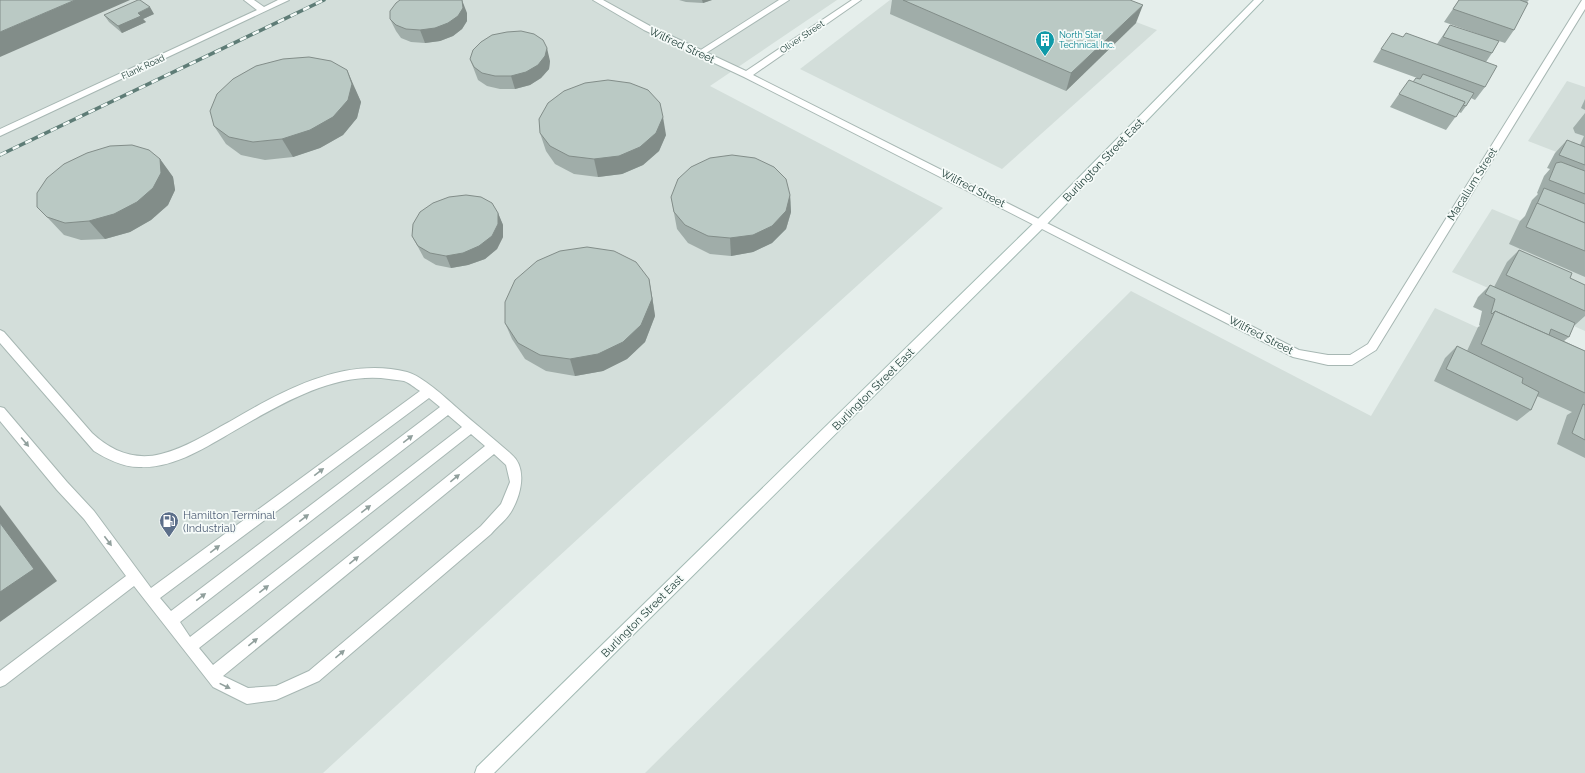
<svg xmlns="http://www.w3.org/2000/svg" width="1585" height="773" font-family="Raleway,sans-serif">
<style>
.built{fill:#d3deda}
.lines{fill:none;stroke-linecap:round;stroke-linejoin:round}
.lane-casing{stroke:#a7b7b3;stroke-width:2}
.street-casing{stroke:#a7b7b3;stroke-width:2}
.secondary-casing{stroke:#a3bab4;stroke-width:2}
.lane{fill:#fff;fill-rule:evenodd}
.street{fill:#fff;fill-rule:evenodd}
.secondary{fill:#fff;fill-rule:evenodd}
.rail-casing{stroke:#5e7c76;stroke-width:3.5}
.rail{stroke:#f6fbf9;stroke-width:2.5;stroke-dasharray:7;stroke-linecap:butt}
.wall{fill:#a0ada9}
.shaded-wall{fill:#828d89}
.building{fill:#bac9c4;stroke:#828d89}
.oneway{fill:#91a09d}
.labels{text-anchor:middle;stroke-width:3.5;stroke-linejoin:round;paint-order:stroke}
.far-culture-label{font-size:9px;fill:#0d838f;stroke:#f6fbf9;text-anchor:start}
.far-street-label{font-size:9px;fill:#23413b;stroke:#f6fbf9}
.street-label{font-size:11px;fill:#23413b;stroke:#f6fbf9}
.service-label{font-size:11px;fill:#4e5e75;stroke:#f6fbf9;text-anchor:start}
</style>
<rect width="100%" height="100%" fill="#e5eeeb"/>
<g class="built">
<polygon points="0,0 837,0 710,86 943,208 629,492 323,773 0,773"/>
<polygon points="890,0 1079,0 1157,30 1002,169 800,69"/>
<polygon points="1567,81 1585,87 1585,163 1528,141"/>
<polygon points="1492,209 1585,248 1585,331 1452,272"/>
<polygon points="1131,291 1371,416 1435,308 1585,377 1585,773 645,773"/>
</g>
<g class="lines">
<g class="lane-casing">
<g id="lane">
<polygon points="244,0 254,0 264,7 278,0 289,0 0,136 0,129 257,10"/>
<polygon points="779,0 789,0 703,55 700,56 696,53"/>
<path d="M 0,330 L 4,332 L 92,433 C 111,451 135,461 161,454 C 185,448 207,434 229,422 C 282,391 344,356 407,372 C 422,376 445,397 456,407 C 474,423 493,438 511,454 C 528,468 521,495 511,512 C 506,520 497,527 491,534 L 319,681 L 276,700 L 247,704 L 213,687 L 134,586 L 5,685 L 0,687 L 0,671 L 126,576 L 84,519 L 57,490 L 0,421 L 0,407 L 4,408 L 67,482 L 94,511 L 151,588 L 420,391 C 415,388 410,383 404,381 C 400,380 394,380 389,379 C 335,371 279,405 234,431 C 206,447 173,469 139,467 C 122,467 107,459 94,451 L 0,343 ZM 429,398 L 440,407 L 171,611 L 160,598 ZM 448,415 L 462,427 L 190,637 L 180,622 ZM 471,434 L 485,446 L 213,665 L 199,648 ZM 494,454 L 506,465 L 510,482 L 501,504 L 481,526 L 309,671 L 276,686 L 248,688 L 223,676 Z"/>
</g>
</g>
<g class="street-casing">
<polygon id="street" points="593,0 603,0 650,26 746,71 852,0 861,0 753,75 1299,350 1328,355 1350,355 1368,344 1582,0 1585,0 1585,9 1376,350 1352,365 1328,365 1293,357 744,77 644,30"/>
</g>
<g class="secondary-casing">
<polygon id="secondary" points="1254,0 1263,0 1045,226 494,773 475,773 477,767 1037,220"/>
</g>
<use href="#lane" class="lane"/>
<use href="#street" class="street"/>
<use href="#secondary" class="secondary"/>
<g class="rail-casing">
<polyline id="rail" points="0,155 324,0"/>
</g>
<use href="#rail" class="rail"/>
</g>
<g class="wall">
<polygon points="679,0 712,0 703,3 686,2"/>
<polygon points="892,0 1130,0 1136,23 1066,91 890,14"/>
<polygon points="1459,0 1529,0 1527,2 1514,30 1505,43 1499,41 1492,53 1486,62 1485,87 1475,100 1471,98 1466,106 1461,113 1459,112 1446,130 1390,107 1399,94 1413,82 1420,79 1373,62 1381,49 1403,37 1437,44 1450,25 1495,40 1444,22"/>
<polygon points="467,13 467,21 462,29 453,36 440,41 425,43 411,42 401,38 396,31 390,19"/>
<polygon points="154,14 143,19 146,22 122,33 109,22 104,15"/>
<polygon points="470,59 550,61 549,69 541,78 530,85 515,89 500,89 487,86 478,80"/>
<polygon points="355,89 361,102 357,118 343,135 320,148 293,157 265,160 241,155 226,144 214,126"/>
<polygon points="1585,99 1585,110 1581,108"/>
<polygon points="1585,113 1585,277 1509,244 1520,221 1525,216 1532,200 1538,194 1537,193 1544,176 1550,169 1547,168 1555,153 1567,140 1580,145 1584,136 1575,133 1573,128"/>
<polygon points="540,133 666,135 659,151 643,165 622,174 598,177 574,174 555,164 546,151"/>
<polygon points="160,159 173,177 175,190 168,205 151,220 130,232 105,239 81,240 64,235 47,217"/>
<polygon points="790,195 791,212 786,229 772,243 753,252 731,256 710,254 688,243 677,229 671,197"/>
<polygon points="498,213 503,225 503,237 497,249 485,259 468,265 451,268 436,265 424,258 412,236"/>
<polygon points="1519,250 1570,278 1585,285 1585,316 1575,325 1574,324 1569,337 1564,341 1585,351 1585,458 1557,444 1567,415 1572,412 1537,396 1531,410 1517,421 1434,381 1445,358 1457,346 1467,351 1478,327 1480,326 1479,325 1482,311 1473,307 1478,297 1490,285 1494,287 1507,262"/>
<polygon points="652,296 655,316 645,342 627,359 603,371 575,376 546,371 525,359 512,339 505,323"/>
</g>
<g class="shaded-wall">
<polygon points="75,0 130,0 0,57 0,32"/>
<polygon points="462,0 467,13 467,21 462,29 453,36 440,41 425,43 420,30"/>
<polygon points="702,0 712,0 703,3"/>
<polygon points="1143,5 1136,23 1066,91 1071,73"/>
<polygon points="150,7 154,14 143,19 146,22 122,33 118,26 138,13"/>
<polygon points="547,48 550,61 549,69 541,78 530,85 515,89 511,76"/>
<polygon points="347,70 361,102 357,118 343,135 320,148 293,157 282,139"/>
<polygon points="663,117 666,135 659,151 643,165 622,174 598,177 594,159"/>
<polygon points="160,159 173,177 175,190 168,205 151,220 130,232 105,239 89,221"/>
<polygon points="790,195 791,212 786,229 772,243 753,252 731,256 730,238"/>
<polygon points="498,213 503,225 503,237 497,249 485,259 468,265 451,268 446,256"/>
<polygon points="649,279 652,296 655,316 645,342 627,359 603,371 575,376 570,359"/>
<polygon points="0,505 57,581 0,622"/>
</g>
<g class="building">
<polygon points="0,0 75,0 0,32"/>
<polygon points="138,0 140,0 150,7 138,13 141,16 118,26 104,15"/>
<polygon points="400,0 462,0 463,8 458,16 448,23 435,28 420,30 406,29 396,25 390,19 390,11 396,3"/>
<polygon points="903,0 1130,0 1143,5 1071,73"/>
<polygon points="1459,0 1520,0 1528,3 1514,30 1453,9"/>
<polygon points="1450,25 1499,41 1492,53 1443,37"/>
<polygon points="521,31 534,34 543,40 547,48 545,56 538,65 526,72 511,76 495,76 482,73 474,67 470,59 473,50 481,42 492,35 507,32"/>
<polygon points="1392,33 1403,37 1406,33 1497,66 1485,87 1381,49"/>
<polygon points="309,57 331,61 347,70 352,84 348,100 333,117 310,130 282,139 253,142 229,137 214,126 210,111 217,94 233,79 256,66 283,59"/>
<polygon points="1423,74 1474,93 1466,106 1463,105 1465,102 1413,82 1416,78 1420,79"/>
<polygon points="608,80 630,83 648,90 660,103 663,117 656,133 640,147 619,156 594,159 569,156 550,146 540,133 539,119 548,103 564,91 585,83"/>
<polygon points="1409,80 1465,102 1456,117 1399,94"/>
<polygon points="1567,140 1585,147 1585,165 1559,155"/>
<polygon points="132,145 149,150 160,159 161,173 153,188 137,202 114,214 89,221 65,223 47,217 37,207 37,193 47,178 64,164 87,153 110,146"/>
<polygon points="732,155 755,158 774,167 786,179 790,195 786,211 772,226 753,235 730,238 708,236 685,225 674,212 671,197 678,179 691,167 710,158"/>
<polygon points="1561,162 1585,171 1585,194 1549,180 1556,163"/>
<polygon points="1544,188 1585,204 1585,223 1537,204"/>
<polygon points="466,195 481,197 492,203 498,213 498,224 492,236 479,246 463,253 446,256 430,253 418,246 412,236 413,224 420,212 433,203 449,197"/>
<polygon points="1537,203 1585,223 1585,251 1526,227"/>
<polygon points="587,247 614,251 636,262 649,279 652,299 641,325 623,342 598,354 570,359 540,355 518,343 505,323 505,302 515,280 537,261 560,251"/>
<polygon points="1519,250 1572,273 1570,278 1585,285 1585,311 1506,275"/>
<polygon points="1490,285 1575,323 1569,337 1551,329 1549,335 1495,311 1492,314 1491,313 1495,299 1485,294"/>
<polygon points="1495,311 1585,351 1585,393 1481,344"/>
<polygon points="1457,346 1523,378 1522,383 1539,392 1531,410 1446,369"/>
<polygon points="1583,404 1585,405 1585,440 1572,433"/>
<polygon points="0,523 34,569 0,592"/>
</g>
<defs><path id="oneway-solid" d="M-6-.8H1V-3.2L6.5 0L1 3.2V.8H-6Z"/></defs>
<g class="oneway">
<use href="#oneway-solid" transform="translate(408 439) rotate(-37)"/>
<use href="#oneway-solid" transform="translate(25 442) rotate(50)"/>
<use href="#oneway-solid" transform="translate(319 472) rotate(-37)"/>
<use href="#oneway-solid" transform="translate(455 478) rotate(-39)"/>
<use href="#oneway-solid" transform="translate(366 509) rotate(-38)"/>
<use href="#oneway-solid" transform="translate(304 518) rotate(-37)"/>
<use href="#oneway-solid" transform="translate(108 541) rotate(53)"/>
<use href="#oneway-solid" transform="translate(215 549) rotate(-37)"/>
<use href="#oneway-solid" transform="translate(354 560) rotate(-39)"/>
<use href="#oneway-solid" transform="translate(264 589) rotate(-38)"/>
<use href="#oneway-solid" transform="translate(201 597) rotate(-37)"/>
<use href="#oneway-solid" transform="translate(253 642) rotate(-39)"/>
<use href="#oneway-solid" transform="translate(340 654) rotate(-40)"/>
<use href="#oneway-solid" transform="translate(225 686) rotate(26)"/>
</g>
<defs>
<g id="building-pin" transform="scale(1)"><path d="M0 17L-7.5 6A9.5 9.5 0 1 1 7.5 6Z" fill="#0f9aa8" stroke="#f6fbf9"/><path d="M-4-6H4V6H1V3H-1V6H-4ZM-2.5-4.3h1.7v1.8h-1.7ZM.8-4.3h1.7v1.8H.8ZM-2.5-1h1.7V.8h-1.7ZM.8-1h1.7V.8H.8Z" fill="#fff"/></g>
<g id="fuel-pin" transform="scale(1)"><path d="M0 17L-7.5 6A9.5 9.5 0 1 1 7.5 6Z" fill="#5c6f8a" stroke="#f6fbf9"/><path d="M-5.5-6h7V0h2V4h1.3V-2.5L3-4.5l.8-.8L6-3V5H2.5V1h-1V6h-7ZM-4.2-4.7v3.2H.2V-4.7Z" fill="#fff"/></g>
</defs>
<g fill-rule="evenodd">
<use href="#building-pin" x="1045" y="40"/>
<use href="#fuel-pin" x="169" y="521"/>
</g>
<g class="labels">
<g class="far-culture-label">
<text x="1059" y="38">North Star<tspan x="1059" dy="10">Technical Inc.</tspan></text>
</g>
<g class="far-street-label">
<text transform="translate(802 37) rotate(-34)" y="3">Oliver Street</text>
<text transform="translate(143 67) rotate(-25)" y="3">Flank Road</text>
</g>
<g class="street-label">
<text transform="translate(682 45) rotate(25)" y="4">Wilfred Street</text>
<text transform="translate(1103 160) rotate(-46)" y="4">Burlington Street East</text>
<text transform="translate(1472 184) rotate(-58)" y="4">Macallum Street</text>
<text transform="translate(973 188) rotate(27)" y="4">Wilfred Street</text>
<text transform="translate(1261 335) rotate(27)" y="4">Wilfred Street</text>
<text transform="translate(873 389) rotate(-45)" y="4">Burlington Street East</text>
<text transform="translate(642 616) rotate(-45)" y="4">Burlington Street East</text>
</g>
<g class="service-label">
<text x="183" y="519">Hamilton Terminal<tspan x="183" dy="13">(Industrial)</tspan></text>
</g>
</g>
</svg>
